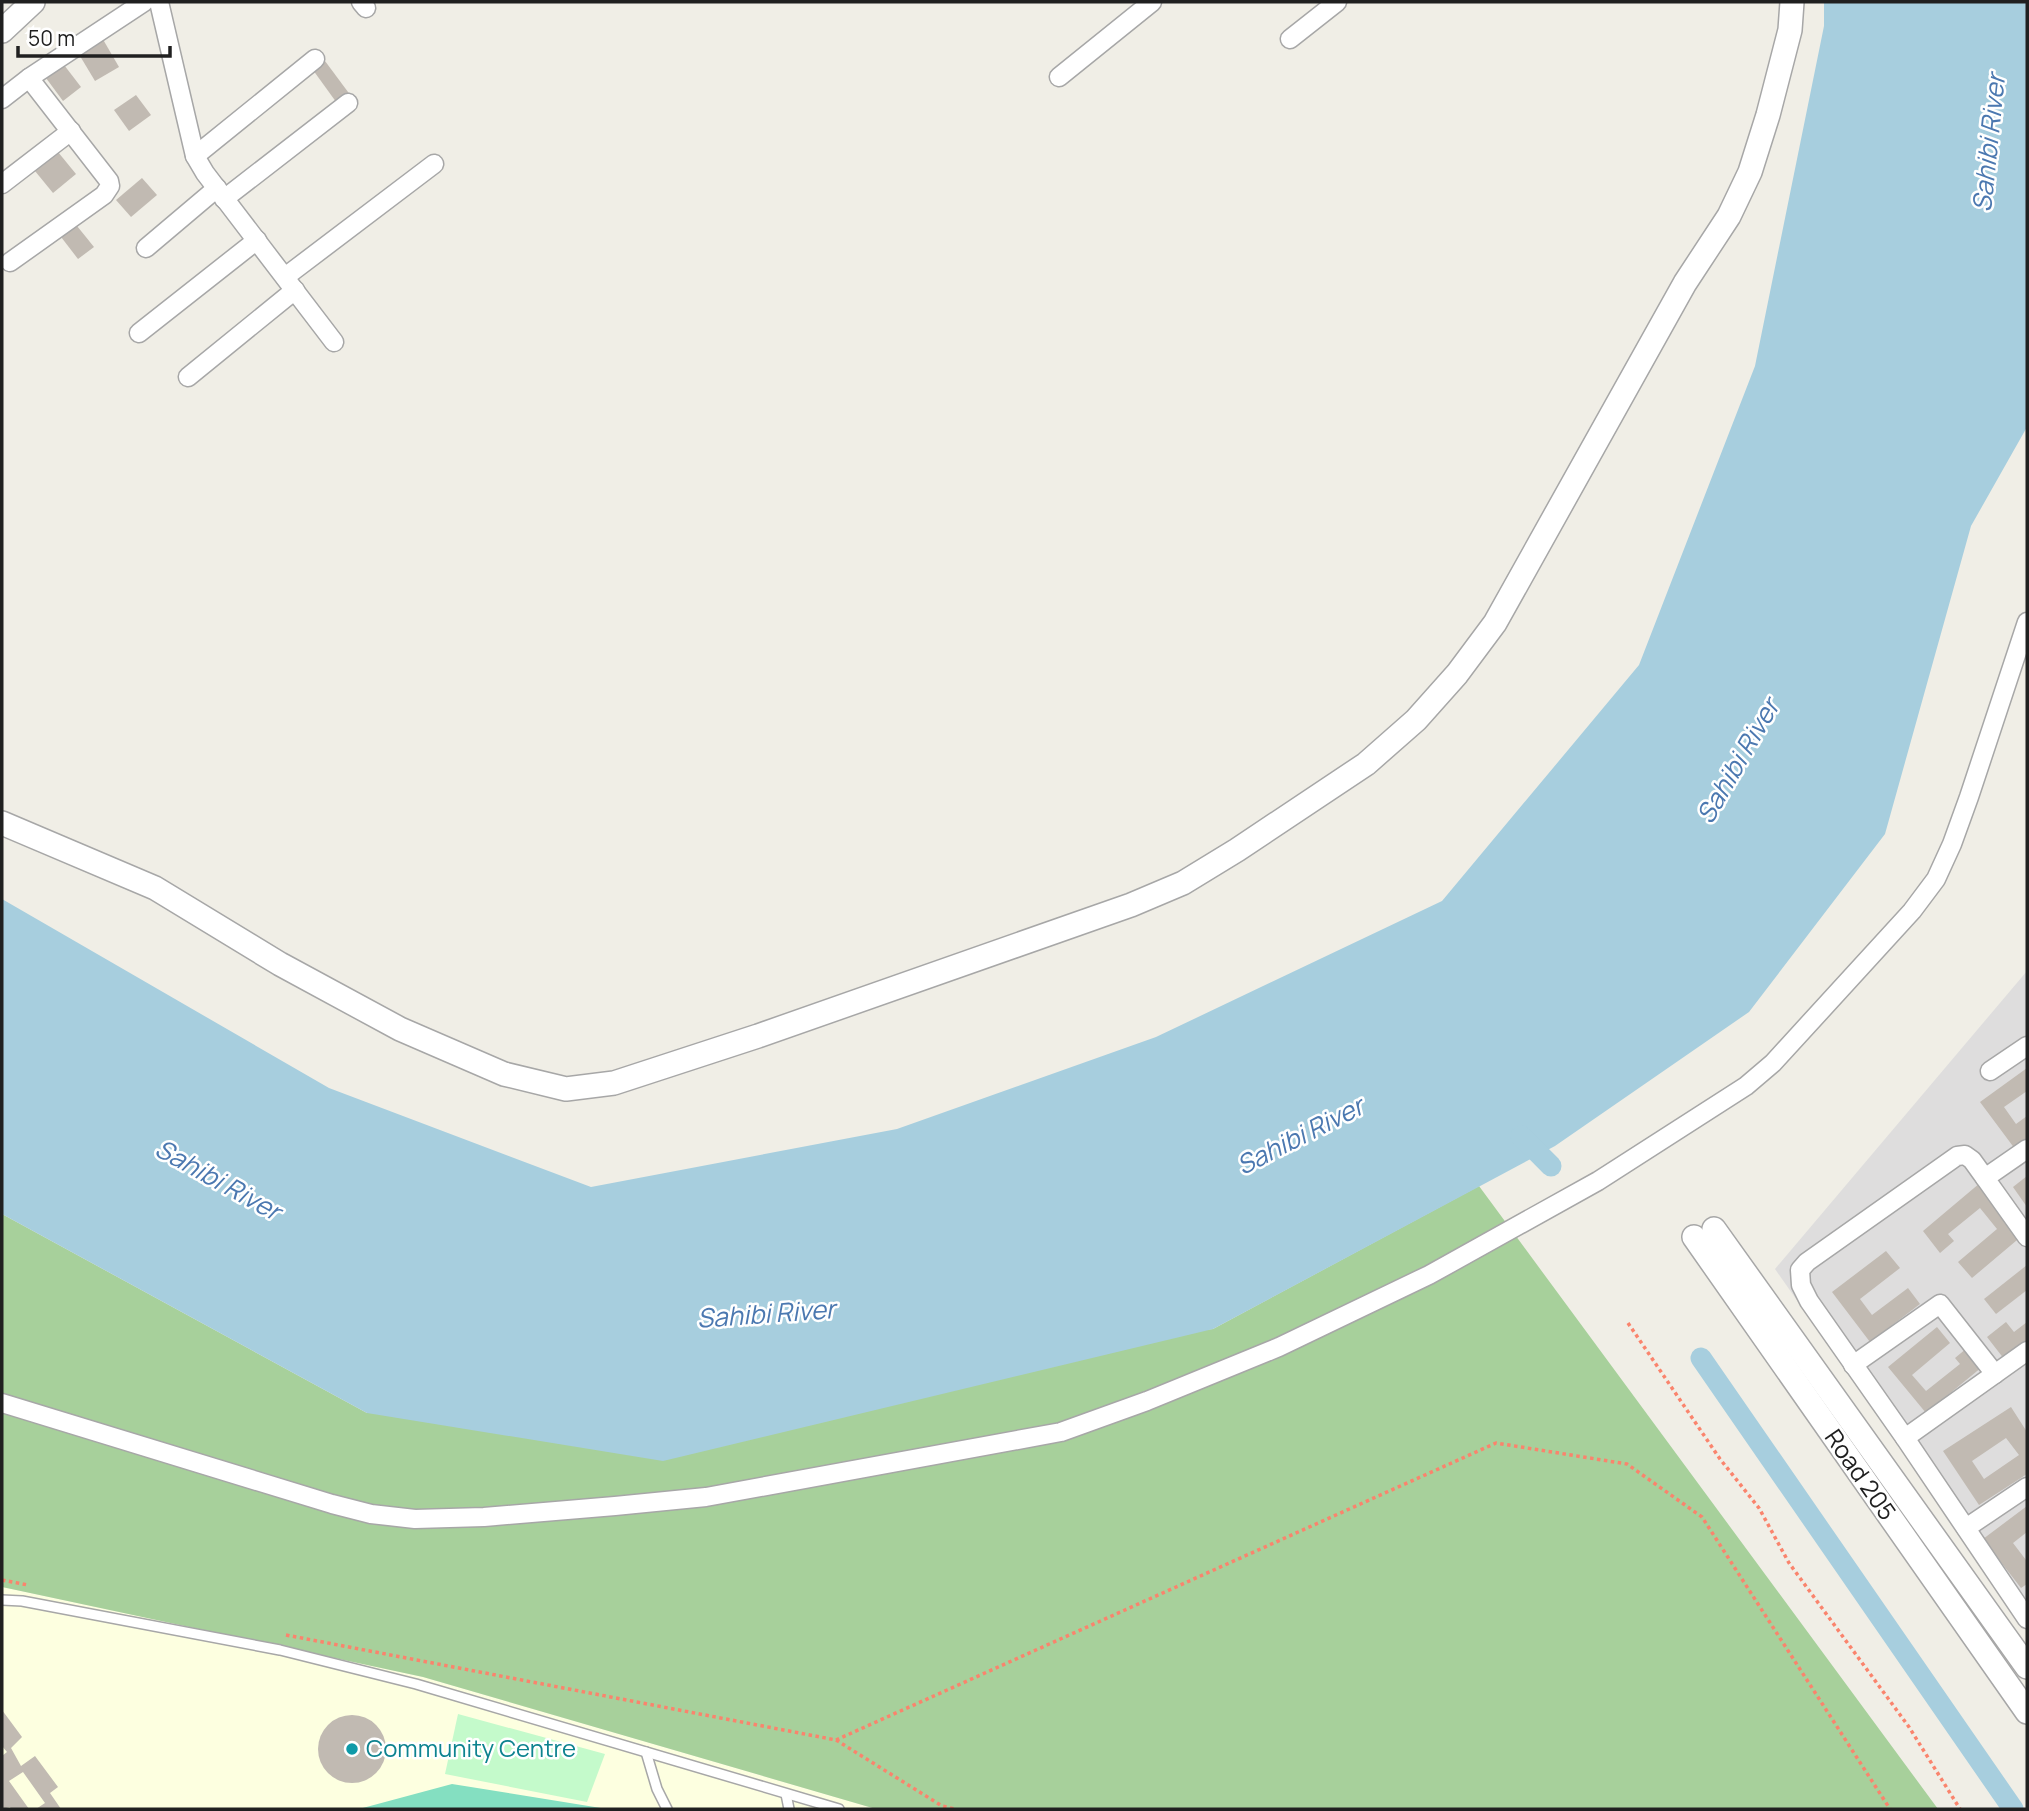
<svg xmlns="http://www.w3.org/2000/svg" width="2029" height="1811" font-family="Manrope,sans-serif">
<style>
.residential{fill:#dedddd}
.education{fill:#fdffe0}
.forest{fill:#a7d09b}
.park{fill:#c4facb}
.pitch{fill:#84dfc1}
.water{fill:#a7cede}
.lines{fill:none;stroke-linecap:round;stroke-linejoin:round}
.canal{stroke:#a7cede;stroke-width:21}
.building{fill:#c1bab2;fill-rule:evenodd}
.service-casing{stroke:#a7a7a7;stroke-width:12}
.minor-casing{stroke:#a7a7a7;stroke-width:21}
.tertiary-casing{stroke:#a7a7a7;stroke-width:26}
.path{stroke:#fa846d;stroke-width:3.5;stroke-dasharray:3.5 3.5;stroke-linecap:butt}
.service{stroke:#fff;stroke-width:9}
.minor{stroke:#fff;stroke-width:18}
.tertiary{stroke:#fff;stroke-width:23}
.culture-dot{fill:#0f9aa8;stroke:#fff;stroke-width:2.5}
.labels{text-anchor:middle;stroke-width:5;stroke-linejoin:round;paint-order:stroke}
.street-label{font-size:24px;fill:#202020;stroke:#fff}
.culture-label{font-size:24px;fill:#0d838f;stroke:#fff;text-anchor:start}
.water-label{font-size:26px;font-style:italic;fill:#4b78b0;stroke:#fff}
</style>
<rect width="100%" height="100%" fill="#f0eee6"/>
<polygon class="residential" points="2027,971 2027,1629 1775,1269"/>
<polygon class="education" points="2,1587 423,1677 876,1809 2,1809"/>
<polygon class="forest" points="1479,1186 1938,1809 876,1809 423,1677 2,1587 2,1214 367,1413 1213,1329"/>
<polygon class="park" points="458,1714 605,1754 587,1802 445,1774"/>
<polygon class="pitch" points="452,1784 607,1809 359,1809"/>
<polygon class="water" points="1824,2 2027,2 2027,427 1971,526 1885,834 1749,1012 1555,1146 1213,1329 663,1461 367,1413 2,1214 2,899 329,1088 591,1187 897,1129 1156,1037 1442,901 1639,665 1755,366 1824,26"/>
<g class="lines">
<g class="canal">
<polyline points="1521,1136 1551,1166"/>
<polyline points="1701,1358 2013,1809"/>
</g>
</g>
<g class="building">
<polygon points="101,36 119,67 95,81 77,51"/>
<polygon points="61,61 81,87 63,101 43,74"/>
<polygon points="325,61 351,96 339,106 313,70"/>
<polygon points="136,95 151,115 129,131 114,110"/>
<polygon points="58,152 76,174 53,193 35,171"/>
<polygon points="142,178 157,195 131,217 116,200"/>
<polygon points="73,221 94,247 78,259 58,233"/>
<polygon points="2027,1068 2027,1091 2004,1107 2016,1124 2027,1116 2027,1140 2015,1149 1980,1102"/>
<polygon points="2027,1176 2027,1207 2013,1187"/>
<polygon points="1980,1183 2023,1235 1972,1278 1958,1262 1997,1229 1980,1208 1948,1234 1954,1241 1940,1253 1923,1231"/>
<polygon points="1886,1251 1900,1268 1860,1299 1872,1315 1908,1288 1920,1304 1870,1342 1832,1292"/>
<polygon points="2027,1265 2027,1290 1996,1314 1984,1299"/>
<polygon points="2006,1322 2014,1332 2027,1322 2027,1350 2008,1364 1987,1337"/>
<polygon points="1937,1327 1950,1343 1912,1375 1926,1391 1960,1364 1955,1358 1967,1348 1982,1367 1926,1413 1888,1367"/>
<path d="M 2011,1407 L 2027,1432 L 2027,1474 L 1979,1505 L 1943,1451 ZM 2006,1438 L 2019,1455 L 1984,1479 L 1972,1461 Z"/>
<polygon points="2027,1506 2027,1532 2013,1543 2026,1560 2027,1558 2027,1584 2021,1588 1983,1539"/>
<polygon points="2,1710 22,1737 11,1748 21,1766 35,1756 58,1787 50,1793 61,1809 36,1809 45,1803 23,1772 9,1781 29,1809 11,1809 10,1807 2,1809 2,1756 7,1752 2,1746"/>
<circle cx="352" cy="1749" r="34"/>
</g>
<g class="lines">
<g class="service-casing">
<g id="service">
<polyline points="2,1600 22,1601 280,1650 416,1684 839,1809"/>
<polyline points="646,1752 657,1789 667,1809"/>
<polyline points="786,1794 789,1809"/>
</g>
</g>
<g class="minor-casing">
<g id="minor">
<polyline points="159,2 195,156 205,173 334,342"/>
<polyline points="361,2 366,8"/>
<polyline points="1290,39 1337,2"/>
<polyline points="1059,77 1152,2"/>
<polyline points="2,99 29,78"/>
<polyline points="195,156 315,59"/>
<polyline points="2,184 71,131"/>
<polyline points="224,199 348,103"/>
<polyline points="146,248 217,188"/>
<polyline points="10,262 104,195 110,186 109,181 29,78 144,2"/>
<polyline points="285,277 434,164"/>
<polyline points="139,333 257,240"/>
<polyline points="188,377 295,290"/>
<polyline points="1990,1071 2027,1046"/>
<polyline points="2027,1149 1985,1178 2027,1237"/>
<polyline points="1985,1178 1972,1160 1965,1155 1957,1156 1807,1262 1800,1270 1801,1285 1809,1301 1905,1438 2027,1619"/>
<polyline points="1853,1365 1940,1304 1995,1374"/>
<polyline points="2,1403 332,1504 371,1514 415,1519 484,1517 615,1506 706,1497 1061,1432 1147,1401 1279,1347 1429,1275 1598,1181 1746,1086 1773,1063 1912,911 1936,879 1952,844 1969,797 2027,622"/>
<polyline points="1905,1438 2027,1351"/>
<polyline points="1966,1528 2027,1487"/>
</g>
</g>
<g class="tertiary-casing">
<g id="tertiary">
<polyline points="2,31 33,2"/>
<polyline points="2,823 155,888 280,964 400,1029 504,1074 566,1089 614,1083 758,1036 1131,905 1183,883 1237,850 1366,764 1416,720 1457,674 1495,623 1685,283 1729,216 1750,172 1768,115 1790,30 1792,2"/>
<polyline points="1714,1229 2027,1667"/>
<polyline points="1694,1237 2027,1712"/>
</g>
</g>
<g class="path">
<polyline points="1628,1323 1720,1459 1759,1508 1789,1563 1909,1727 1960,1809"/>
<polyline points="2,1580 28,1585"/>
<polyline points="286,1635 836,1740 942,1806 955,1809"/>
<polyline points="836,1740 1496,1443 1627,1464 1702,1517 1890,1809"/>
</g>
<use href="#service" class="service"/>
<use href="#minor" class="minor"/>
<use href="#tertiary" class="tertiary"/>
</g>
<circle class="culture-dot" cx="352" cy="1749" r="7"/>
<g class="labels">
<g class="street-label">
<text transform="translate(1860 1475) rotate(55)" y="8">Road 205</text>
</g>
<g class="culture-label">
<text x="366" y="1757">Community Centre</text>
</g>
<g class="water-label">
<text transform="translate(1989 143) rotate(-84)" y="9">Sahibi River</text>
<text transform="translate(1738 761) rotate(-60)" y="9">Sahibi River</text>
<text transform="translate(1300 1136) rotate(-27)" y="9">Sahibi River</text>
<text transform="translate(218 1180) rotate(29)" y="9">Sahibi River</text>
<text transform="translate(766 1314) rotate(-4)" y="9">Sahibi River</text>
</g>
</g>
<rect width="2029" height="1811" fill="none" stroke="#202020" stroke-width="7"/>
<path d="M18 46v10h152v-10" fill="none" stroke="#202020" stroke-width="3.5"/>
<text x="28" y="46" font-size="21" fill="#202020" stroke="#ffffff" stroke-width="5" paint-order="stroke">50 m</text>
</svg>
